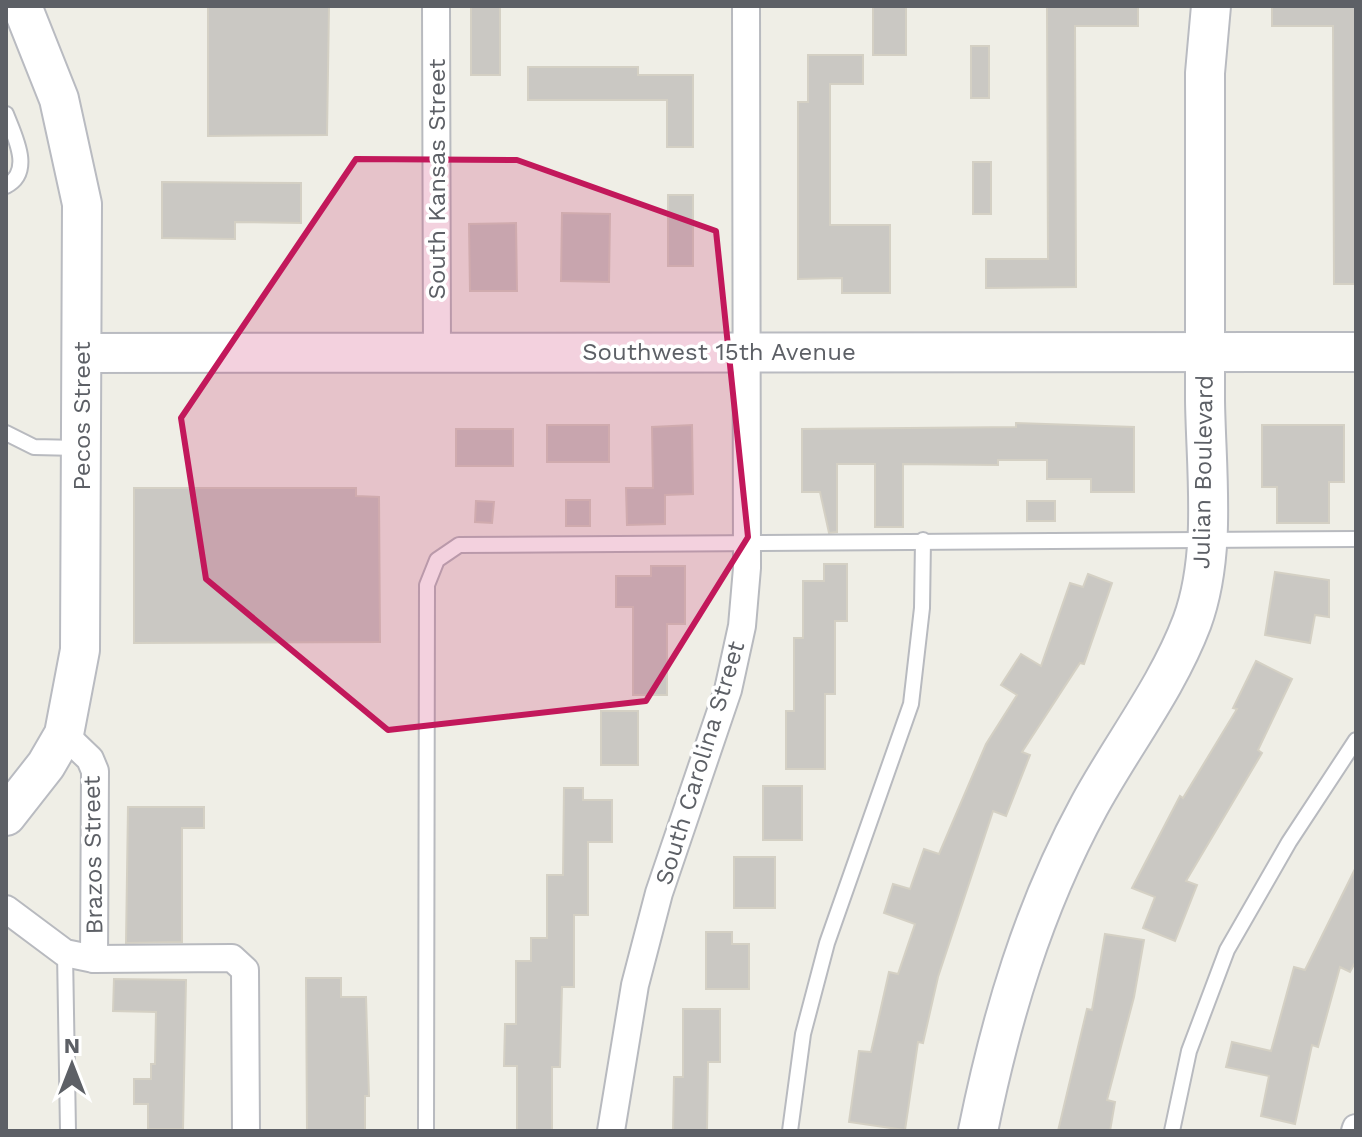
<svg xmlns="http://www.w3.org/2000/svg" width="1362" height="1137" font-family="'Work Sans',sans-serif">
<style>
.building{fill:#cac8c3;stroke:#d4d0c4;stroke-width:2}
.lines{fill:none;stroke-linecap:round;stroke-linejoin:round}
.lane-casing{stroke:#b8babf;stroke-width:18}
.street-casing{stroke:#b8babf;stroke-width:30}
.secondary-casing{stroke:#b9bbc1;stroke-width:42}
.lane{stroke:#fff;stroke-width:14}
.street{stroke:#fff;stroke-width:26}
.secondary{stroke:#fff;stroke-width:38}
.marked{fill:#c2185b;fill-opacity:0.2;stroke:#c2185b;stroke-width:6;stroke-linejoin:round}
.labels{text-anchor:middle;stroke-width:7;stroke-linejoin:round;paint-order:stroke}
.street-label{font-size:24px;fill:#5d6066;stroke:#fff}
</style>
<rect width="100%" height="100%" fill="#efeee6"/>
<g class="building">
<polygon points="208,6 329,6 327,135 208,136"/>
<rect x="471" y="6" width="29" height="69"/>
<rect x="873" y="6" width="33" height="49"/>
<polygon points="1047,6 1138,6 1138,26 1075,26 1076,287 986,288 986,259 1048,259"/>
<polygon points="1272,6 1356,6 1356,284 1334,284 1333,26 1272,26"/>
<rect x="971" y="46" width="18" height="52"/>
<polygon points="808,55 863,55 863,84 830,84 830,225 890,225 890,293 842,293 842,278 798,279 798,102 808,102"/>
<polygon points="528,67 638,67 638,75 693,75 693,147 667,147 667,100 528,100"/>
<rect x="973" y="162" width="18" height="52"/>
<polygon points="162,182 301,183 301,223 235,222 235,239 162,238"/>
<rect x="668" y="195" width="25" height="71"/>
<polygon points="562,213 610,214 609,282 561,281"/>
<polygon points="516,223 517,291 470,291 469,224"/>
<polygon points="1016,423 1134,427 1134,492 1091,492 1091,479 1047,479 1047,460 998,460 998,465 903,464 903,527 875,527 875,464 837,464 837,532 829,533 820,492 802,492 802,429 1016,427"/>
<rect x="547" y="425" width="62" height="37"/>
<polygon points="692,425 693,494 665,495 665,524 627,525 626,488 653,488 652,427"/>
<polygon points="1262,425 1344,425 1344,482 1329,482 1329,523 1277,523 1277,487 1262,487"/>
<rect x="456" y="429" width="57" height="37"/>
<polygon points="134,488 356,488 356,496 379,497 380,642 134,643"/>
<rect x="566" y="500" width="24" height="26"/>
<polygon points="476,501 494,502 492,523 475,522"/>
<rect x="1027" y="501" width="28" height="20"/>
<polygon points="824,564 847,564 847,621 835,621 835,694 825,694 825,769 786,769 786,711 794,711 794,638 803,638 803,581 824,581"/>
<polygon points="651,566 685,566 685,624 667,624 667,695 633,695 633,607 616,607 616,576 651,576"/>
<polygon points="1275,572 1329,580 1329,617 1315,615 1310,643 1265,635"/>
<polygon points="1088,574 1112,583 1084,664 1080,663 1022,752 1030,755 1006,816 993,811 938,977 923,1043 918,1042 905,1130 849,1122 859,1051 871,1052 889,972 898,974 915,924 884,913 893,884 910,889 924,849 939,854 986,744 1017,695 1001,685 1021,654 1041,666 1070,583 1083,587"/>
<polygon points="1256,661 1292,679 1258,750 1262,753 1186,881 1197,885 1175,941 1143,928 1155,897 1132,888 1180,796 1183,798 1237,709 1233,708"/>
<rect x="601" y="711" width="37" height="54"/>
<rect x="763" y="786" width="39" height="54"/>
<polygon points="564,788 583,788 583,800 612,800 612,842 588,842 588,915 574,915 574,987 562,987 560,1067 552,1067 552,1131 517,1131 517,1066 504,1066 505,1024 516,1024 516,961 531,961 531,938 547,938 547,875 563,875"/>
<polygon points="128,807 204,807 204,828 182,828 182,942 126,943"/>
<rect x="734" y="857" width="41" height="51"/>
<polygon points="1356,867 1356,961 1350,972 1340,967 1318,1047 1312,1045 1295,1124 1261,1116 1269,1076 1226,1067 1232,1042 1271,1051 1294,967 1305,970"/>
<polygon points="706,932 732,932 732,944 749,944 749,989 706,989"/>
<polygon points="1105,934 1144,940 1134,997 1107,1100 1115,1102 1110,1131 1058,1131 1087,1009 1092,1010"/>
<polygon points="306,978 341,978 341,997 366,997 369,1096 365,1096 365,1131 307,1131"/>
<polygon points="114,979 186,980 183,1129 148,1129 148,1104 134,1104 134,1079 151,1079 151,1064 155,1064 156,1012 113,1011"/>
<polygon points="683,1009 720,1009 720,1062 708,1062 707,1131 673,1131 674,1077 683,1077"/>
</g>
<g class="lines">
<g class="lane-casing">
<g id="lane">
<path d="M 6,114 C 14,135 34,172 6,186"/>
<polyline points="6,433 34,447 78,448"/>
<polyline points="65,953 68,1131"/>
<polyline points="426,1131 427,585 437,560 459,545 1356,539"/>
<polyline points="790,1131 803,1034 827,943 911,704 922,608 923,540"/>
<polyline points="1172,1131 1189,1051 1227,950 1289,842 1356,740"/>
</g>
</g>
<g class="street-casing">
<g id="street">
<polyline points="436,6 437,352"/>
<polyline points="64,734 90,759 95,771 94,959"/>
<polyline points="6,909 65,953 94,959 232,958 245,970 246,1131"/>
<polyline points="611,1131 635,985 659,893 728,690 742,626 747,568 746,6"/>
<polyline points="1355,1131 1356,1128"/>
</g>
</g>
<g class="secondary-casing">
<g id="secondary">
<polyline points="83,353 1356,352"/>
<polyline points="6,816 46,765 64,734 80,650 82,204 59,99 22,6"/>
<path d="M 978,1131 C 1001,1018 1033,909 1089,806 C 1122,745 1167,688 1192,622 C 1217,554 1206,471 1205,400 C 1205,291 1205,182 1205,73 L 1211,6"/>
</g>
</g>
<use href="#lane" class="lane"/>
<use href="#street" class="street"/>
<use href="#secondary" class="secondary"/>
</g>
<path class="marked" d="M 356,159 L 517,160 L 716,231 L 748,537 L 646,701 L 388,730 L 206,579 L 181,418 Z"/>
<g class="labels">
<g class="street-label">
<text transform="translate(437 179) rotate(-90)" y="8">South Kansas Street</text>
<text x="719" y="360">Southwest 15th Avenue</text>
<text transform="translate(82 416) rotate(-90)" y="8">Pecos Street</text>
<text transform="translate(1203 472) rotate(-89)" y="8">Julian Boulevard</text>
<text transform="translate(700 763) rotate(-73)" y="8">South Carolina Street</text>
<text transform="translate(93 855) rotate(-91)" y="8">Brazos Street</text>
</g>
</g>
<rect width="1362" height="1137" fill="none" stroke="#5d6066" stroke-width="16"/>
<g transform="translate(72 1065)" stroke="#ffffff" stroke-width="6" paint-order="stroke">
<path d="M0-6L14 30L0 20L-14 30Z" fill="#5d6066"/>
<text y="-12" font-size="22" font-weight="bold" text-anchor="middle" fill="#5d6066">N</text>
</g>
</svg>
